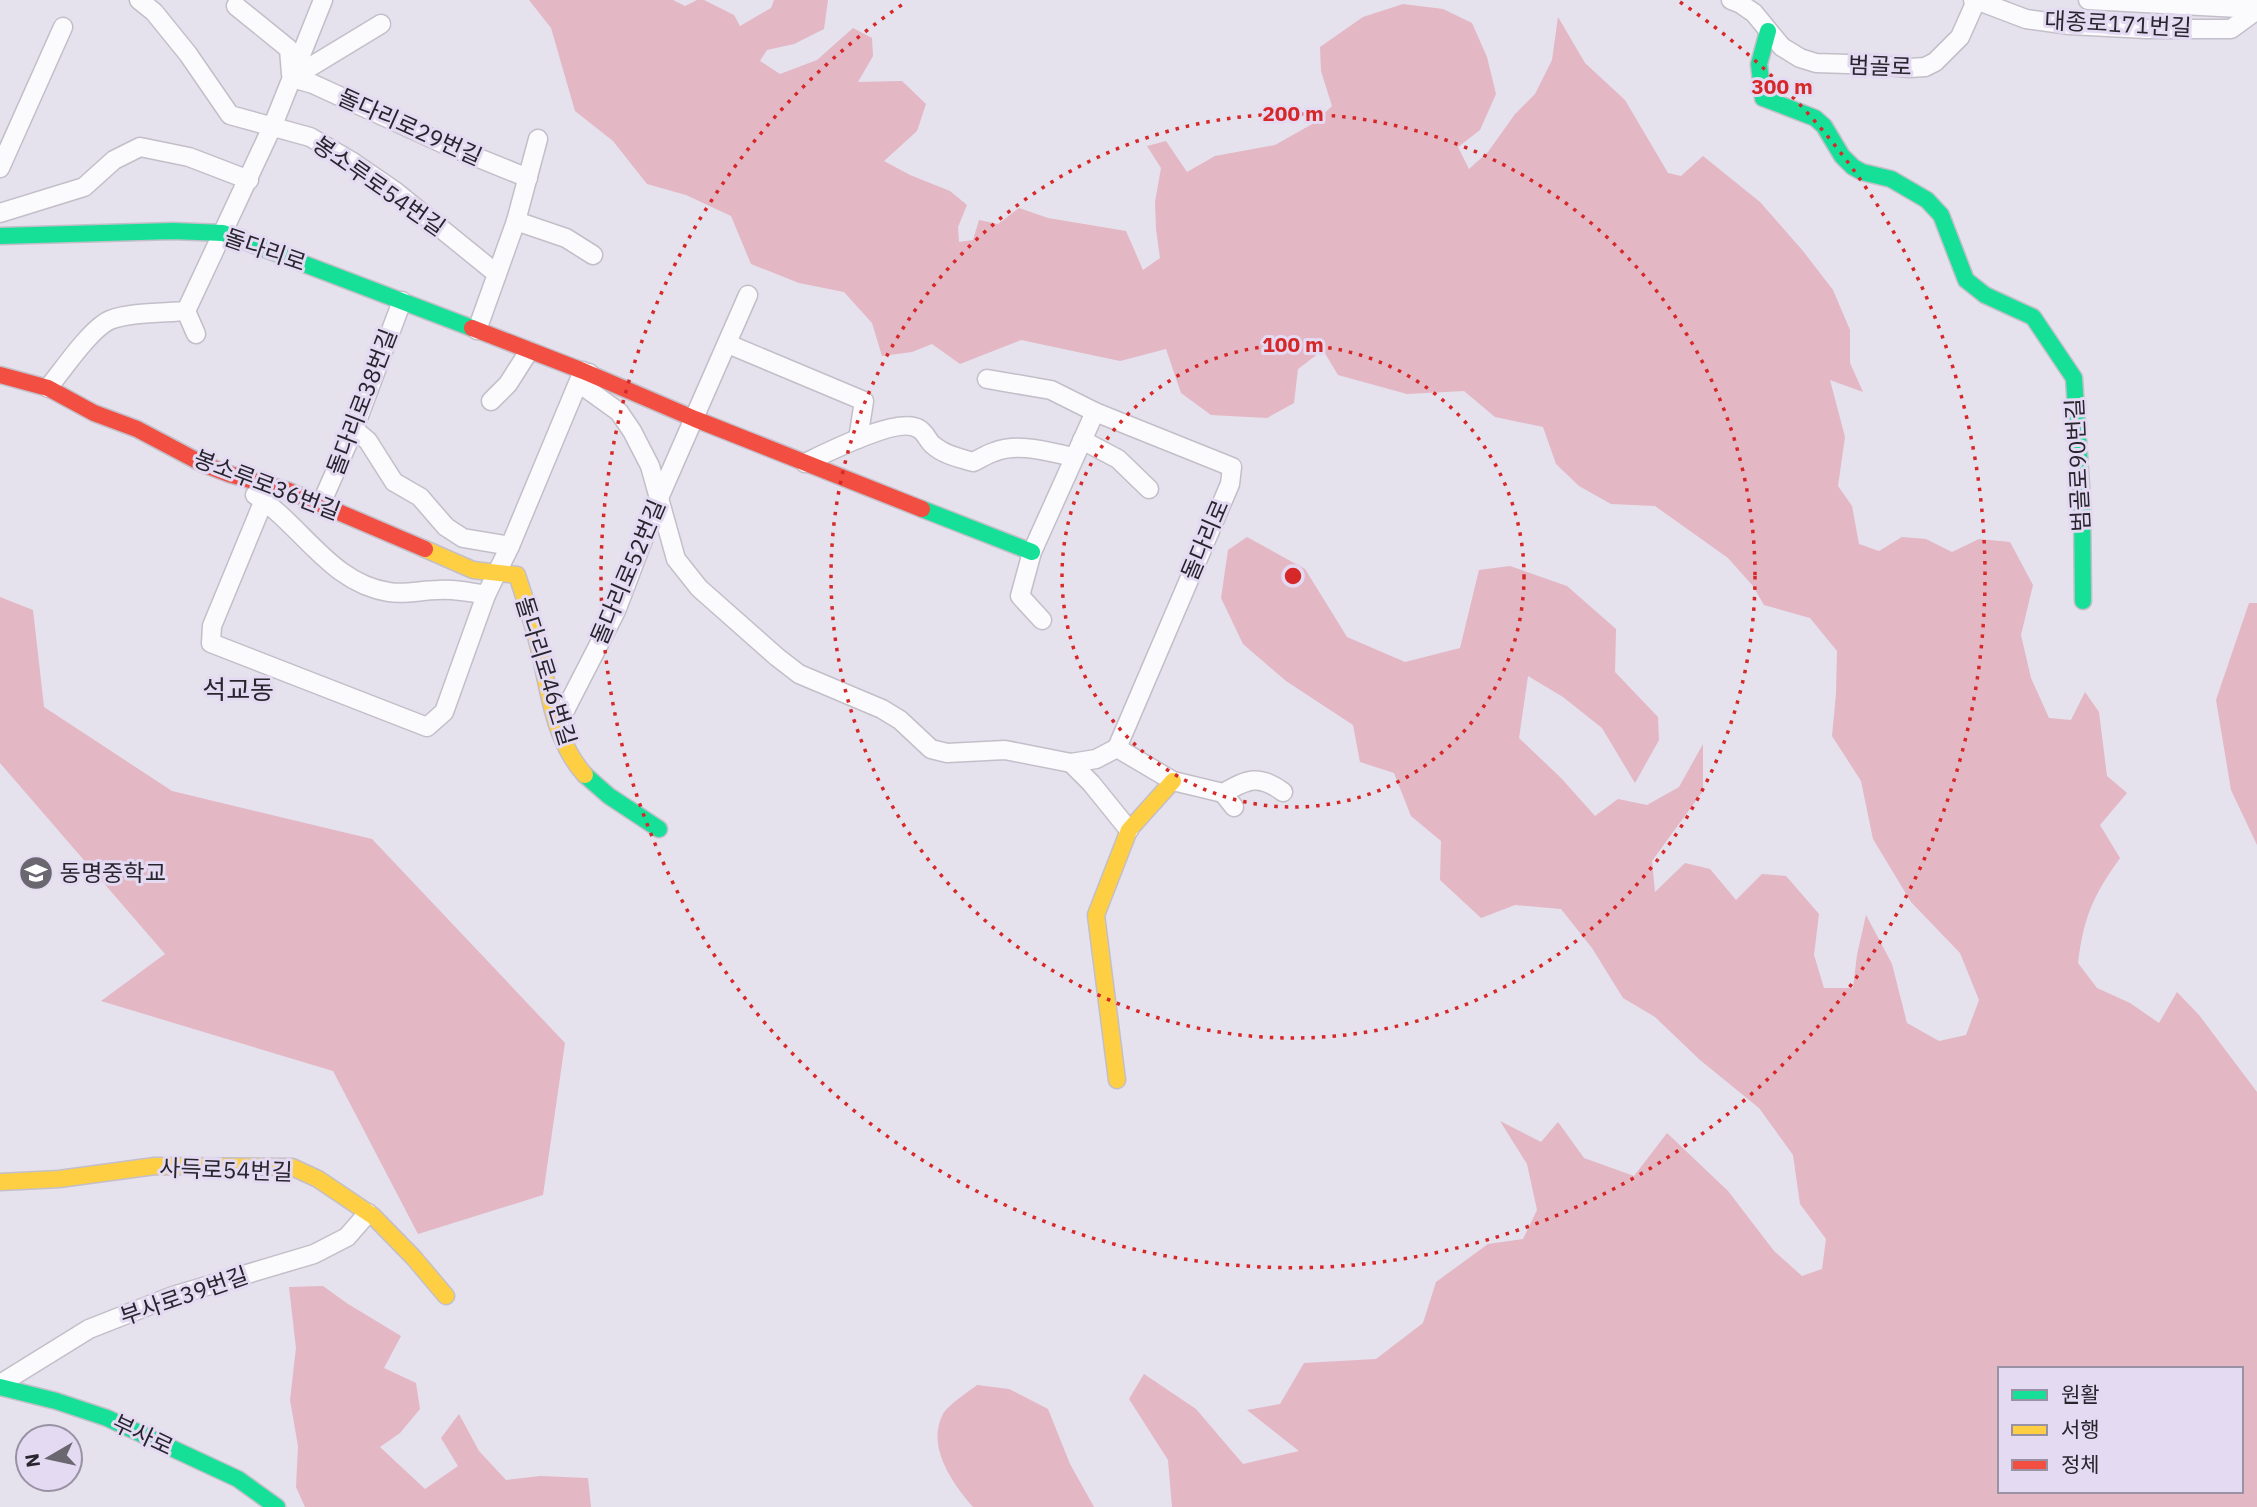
<svg xmlns="http://www.w3.org/2000/svg" width="2257" height="1507" font-family="'IBM Plex Sans','Noto Sans KR',sans-serif">
<style>
.forest{fill:#e3b7c4;fill-rule:evenodd}
.lines{fill:none;stroke-linecap:round;stroke-linejoin:round}
.street-casing{stroke:#c3bfc9;stroke-width:21}
.fast-casing{stroke:#c3bfc9;stroke-width:19}
.slow-casing{stroke:#c3bfc9;stroke-width:19}
.jam-casing{stroke:#c3bfc9;stroke-width:19}
.street{stroke:#fbfafc;stroke-width:18}
.fast{stroke:#16e098;stroke-width:16}
.slow{stroke:#ffcf43;stroke-width:16}
.jam{stroke:#f24e42;stroke-width:16}
.ring{fill:none;stroke:#d62828;stroke-width:3.5;stroke-dasharray:3.5 7}
.labels{text-anchor:middle;stroke-width:6;stroke-linejoin:round;paint-order:stroke}
.street-label{font-size:23px;fill:#28252e;stroke:#e4dbf3}
.poi-label{font-size:23px;fill:#28252e;stroke:#e4dbf3;text-anchor:start}
.quarter-label{font-size:26px;fill:#28252e;stroke:#e4dbf3}
.centre{fill:#d62828;stroke:#e4dbf3;stroke-width:3.5}
.ring-label{font-size:21px;text-anchor:middle;font-weight:bold;fill:#d62828;stroke:#e4dbf3;stroke-width:6;stroke-linejoin:round;paint-order:stroke}
</style>
<rect width="100%" height="100%" fill="#e5e1ed"/>
<g class="forest">
<path d="M 529,0 L 673,0 L 685,6 L 697,0 L 704,0 L 734,15 L 740,26 L 771,8 L 774,0 L 828,0 L 824,29 L 794,44 L 767,50 L 760,61 L 780,74 L 817,60 L 853,28 L 872,38 L 873,56 L 858,82 L 902,81 L 926,104 L 917,131 L 884,161 L 910,175 L 950,191 L 967,205 L 958,227 L 959,242 L 973,240 L 979,220 L 998,224 L 1019,208 L 1048,218 L 1126,231 L 1143,270 L 1160,258 L 1156,229 L 1155,202 L 1161,168 L 1147,146 L 1166,141 L 1187,172 L 1215,156 L 1275,145 L 1314,123 L 1332,106 L 1321,71 L 1320,47 L 1363,17 L 1403,4 L 1443,9 L 1472,23 L 1487,57 L 1496,94 L 1480,130 L 1458,147 L 1469,169 L 1488,152 L 1515,114 L 1535,94 L 1552,60 L 1558,17 L 1585,63 L 1625,100 L 1668,173 L 1681,176 L 1703,156 L 1760,202 L 1803,251 L 1833,290 L 1850,330 L 1850,363 L 1863,392 L 1830,380 L 1845,437 L 1838,486 L 1852,506 L 1859,544 L 1879,551 L 1902,537 L 1926,539 L 1952,552 L 1979,539 L 2010,542 L 2033,585 L 2021,635 L 2031,678 L 2049,718 L 2071,720 L 2085,692 L 2099,712 L 2107,776 L 2127,793 L 2100,825 L 2120,858 C 2093,896 2084,916 2078,963 L 2097,988 L 2130,1003 L 2159,1023 L 2177,992 L 2199,1015 L 2257,1092 L 2257,1507 L 1172,1507 L 1168,1460 L 1129,1399 L 1144,1374 L 1196,1409 L 1243,1464 L 1299,1451 L 1247,1410 L 1280,1404 L 1304,1363 L 1376,1359 L 1423,1323 L 1436,1282 L 1488,1244 L 1523,1239 L 1537,1210 L 1527,1164 L 1500,1121 L 1541,1142 L 1558,1122 L 1584,1158 L 1634,1176 L 1667,1133 L 1728,1191 L 1774,1251 L 1802,1276 L 1822,1269 L 1826,1239 L 1800,1204 L 1793,1155 L 1759,1108 L 1700,1060 L 1655,1017 L 1623,998 L 1592,948 L 1561,909 L 1515,905 L 1481,918 L 1440,880 L 1441,841 L 1411,816 L 1394,773 L 1360,762 L 1353,725 L 1286,681 L 1243,644 L 1221,598 L 1228,550 L 1247,537 L 1305,569 L 1347,637 L 1405,662 L 1460,648 L 1479,570 L 1510,566 L 1567,586 L 1616,629 L 1615,672 L 1658,717 L 1659,740 L 1635,783 L 1602,728 L 1563,697 L 1528,676 L 1519,738 L 1561,778 L 1595,816 L 1618,799 L 1647,805 L 1679,787 L 1703,744 L 1703,791 L 1652,861 L 1655,892 L 1685,863 L 1710,869 L 1736,900 L 1762,874 L 1786,876 L 1819,914 L 1814,955 L 1824,988 L 1853,988 L 1857,955 L 1866,915 L 1892,964 L 1907,1023 L 1939,1041 L 1966,1035 L 1979,1000 L 1960,953 L 1911,902 L 1873,839 L 1861,781 L 1832,736 L 1836,694 L 1837,651 L 1810,618 L 1764,605 L 1753,586 L 1728,558 L 1655,506 L 1611,504 L 1579,486 L 1556,464 L 1543,427 L 1495,417 L 1464,391 L 1407,394 L 1338,375 L 1323,350 L 1298,369 L 1294,403 L 1267,418 L 1211,415 L 1181,393 L 1166,349 L 1120,361 L 1021,340 L 960,364 L 932,344 L 912,352 L 882,356 L 872,323 L 844,292 L 799,283 L 751,264 L 731,216 L 686,195 L 647,184 L 613,141 L 575,111 L 551,28 ZM 2000,1369 L 2241,1369 L 2241,1491 L 2000,1491 Z"/>
<polygon points="0,597 33,610 44,707 172,791 372,839 565,1043 543,1195 418,1234 333,1071 101,1001 165,954 0,763"/>
<polygon points="2249,603 2257,603 2257,845 2231,790 2216,700"/>
<polygon points="323,1286 348,1304 401,1336 384,1368 416,1383 420,1409 400,1433 380,1447 425,1489 458,1466 441,1438 459,1414 479,1451 506,1480 540,1476 588,1478 591,1507 305,1507 296,1487 298,1446 290,1400 296,1348 289,1287"/>
<path d="M 977,1385 L 1009,1389 L 1048,1409 L 1070,1464 L 1094,1507 L 973,1507 C 952,1483 926,1446 943,1414 C 948,1405 968,1392 977,1385 Z"/>
</g>
<g class="lines">
<g class="street-casing">
<g id="street">
<polyline points="139,0 154,12 188,54 230,115 310,137 351,161 396,192 497,274"/>
<polyline points="1731,0 1741,4 1754,13 1782,47 1800,58 1816,63 1879,65 1909,68 1925,67 1935,62 1960,37 1976,1 1973,0"/>
<polyline points="1976,0 2026,19 2070,25 2146,29 2231,29 2257,10"/>
<polyline points="2088,0 2257,9"/>
<polyline points="236,6 289,49 291,74"/>
<polyline points="292,78 313,84 444,144 528,178"/>
<polyline points="292,78 381,24"/>
<polyline points="0,168 63,27"/>
<polyline points="0,213 84,187 114,160 140,147 189,157 249,180"/>
<polyline points="516,221 566,238 593,255"/>
<polyline points="186,311 196,334"/>
<polyline points="477,330 516,221 538,139"/>
<polyline points="728,344 864,401 858,439"/>
<polyline points="589,373 587,389 619,412 632,431 650,466 676,559 699,588 777,657 799,674 882,709 900,720 931,749 947,753 1005,750 1071,763 1096,759 1117,748"/>
<polyline points="987,379 1051,390 1095,412 1232,467 1230,484 1117,748"/>
<path d="M 48,388 C 62,371 91,328 110,320 C 130,312 164,313 186,311 L 273,125 L 323,0"/>
<polyline points="491,401 508,384 529,351"/>
<polyline points="354,429 368,441 394,482 420,497 446,527 463,538 510,546"/>
<polyline points="1082,440 1118,459 1149,489"/>
<path d="M 805,463 C 826,453 900,415 919,429 C 925,432 928,441 933,445 C 944,455 960,458 973,462 C 980,459 987,454 994,452 C 1018,442 1049,452 1074,457"/>
<path d="M 255,495 C 301,524 331,584 389,592 C 405,595 422,590 438,590 C 455,589 470,592 486,595"/>
<polyline points="264,500 212,626 211,643 427,727 444,712 486,595 510,546 583,371"/>
<polyline points="321,504 354,429 402,301"/>
<polyline points="1042,620 1020,596 1032,552 1095,412"/>
<polyline points="558,724 616,611 659,498 748,295"/>
<path d="M 1117,748 L 1173,781 L 1223,793 C 1248,779 1259,774 1283,792"/>
<polyline points="1071,763 1091,783 1129,830"/>
<polyline points="1223,793 1234,807"/>
<polyline points="0,1384 89,1329 173,1296 314,1254 347,1237 368,1213"/>
</g>
</g>
<g class="fast-casing">
<g id="fast">
<polyline points="1768,31 1759,64 1763,98 1815,118 1824,126 1842,156 1853,167 1862,172 1891,179 1927,200 1941,215 1966,280 1985,295 2033,317 2074,378 2082,502 2083,601"/>
<polyline points="0,236 173,231 223,233 472,328"/>
<polyline points="922,509 1032,552"/>
<polyline points="585,775 609,796 659,829"/>
<polyline points="0,1387 56,1401 107,1418 238,1479 277,1507"/>
</g>
</g>
<g class="slow-casing">
<g id="slow">
<path d="M 425,549 L 473,570 L 517,575 C 525,599 533,623 539,648 C 549,691 554,741 585,775"/>
<polyline points="1117,1080 1096,915 1129,830 1173,781"/>
<polyline points="0,1182 59,1179 155,1166 292,1167 318,1179 373,1216 414,1258 446,1296"/>
</g>
</g>
<g class="jam-casing">
<g id="jam">
<polyline points="472,328 583,371 695,419 922,509"/>
<polyline points="0,375 48,388 94,413 137,429 203,464 229,474 289,491 425,549"/>
</g>
</g>
<use href="#street" class="street"/>
<use href="#fast" class="fast"/>
<use href="#slow" class="slow"/>
<use href="#jam" class="jam"/>
</g>
<g class="ring">
<circle cx="1293" cy="576" r="231"/>
<circle cx="1293" cy="576" r="462"/>
<path d="M1680 2A692 692 0 1 1 906 2"/>
</g>
<defs>
<g id="school-disc" transform="scale(1.75)"><circle r="9.5" fill="#6a6771" stroke="#e4dbf3"/><path d="M0-5L7-2L0 1L-7-2ZM-4 1L0 2.5L4 1V4Q0 6-4 4Z" fill="#fff"/></g>
</defs>
<g fill-rule="evenodd">
<use href="#school-disc" x="36" y="873"/>
</g>
<g class="labels">
<g class="street-label">
<text transform="translate(2118 24) rotate(3)" y="8">대종로171번길</text>
<text transform="translate(1880 66) rotate(2)" y="8">범골로</text>
<text transform="translate(410 127) rotate(24)" y="8">돌다리로29번길</text>
<text transform="translate(379 186) rotate(35)" y="8">봉소루로54번길</text>
<text transform="translate(265 250) rotate(19)" y="8">돌다리로</text>
<text transform="translate(362 402) rotate(-69)" y="8">돌다리로38번길</text>
<text transform="translate(2078 465) rotate(-93)" y="8">범골로90번길</text>
<text transform="translate(267 485) rotate(21)" y="8">봉소루로36번길</text>
<text transform="translate(1205 540) rotate(-67)" y="8">돌다리로</text>
<text transform="translate(628 572) rotate(-67)" y="8">돌다리로52번길</text>
<text transform="translate(546 671) rotate(73)" y="8">돌다리로46번길</text>
<text transform="translate(226 1170) rotate(2)" y="8">사득로54번길</text>
<text transform="translate(184 1296) rotate(-19)" y="8">부사로39번길</text>
<text transform="translate(143 1435) rotate(25)" y="8">부사로</text>
</g>
<g class="poi-label">
<text x="60" y="881">동명중학교</text>
</g>
<g class="quarter-label">
<text x="238" y="699">석교동</text>
</g>
</g>
<circle cx="1293" cy="576" r="10" class="centre"/>
<g class="ring-label">
<text x="1782" y="94">300 m</text>
<text x="1293" y="121">200 m</text>
<text x="1293" y="352">100 m</text>
</g>
<rect x="1998" y="1367" width="245" height="126" fill="#e4dbf3" stroke="#9992a4" stroke-width="2"/>
<rect x="2012" y="1390" width="35" height="10" fill="#16e098" stroke="#9992a4" stroke-width="2"/>
<text x="2061" y="1402" font-size="21" fill="#28252e">원활</text>
<rect x="2012" y="1425" width="35" height="10" fill="#ffcf43" stroke="#9992a4" stroke-width="2"/>
<text x="2061" y="1437" font-size="21" fill="#28252e">서행</text>
<rect x="2012" y="1460" width="35" height="10" fill="#f24e42" stroke="#9992a4" stroke-width="2"/>
<text x="2061" y="1472" font-size="21" fill="#28252e">정체</text>
<g transform="translate(49 1458) rotate(261)"><circle r="33" fill="#e4dbf3" stroke="#9992a4" stroke-width="2"/>
<path d="M0-5L12 26L0 18L-12 26Z" fill="#6a6771"/>
<text y="-10" font-size="19" font-weight="bold" text-anchor="middle" fill="#28252e">N</text>
</g>
</svg>
